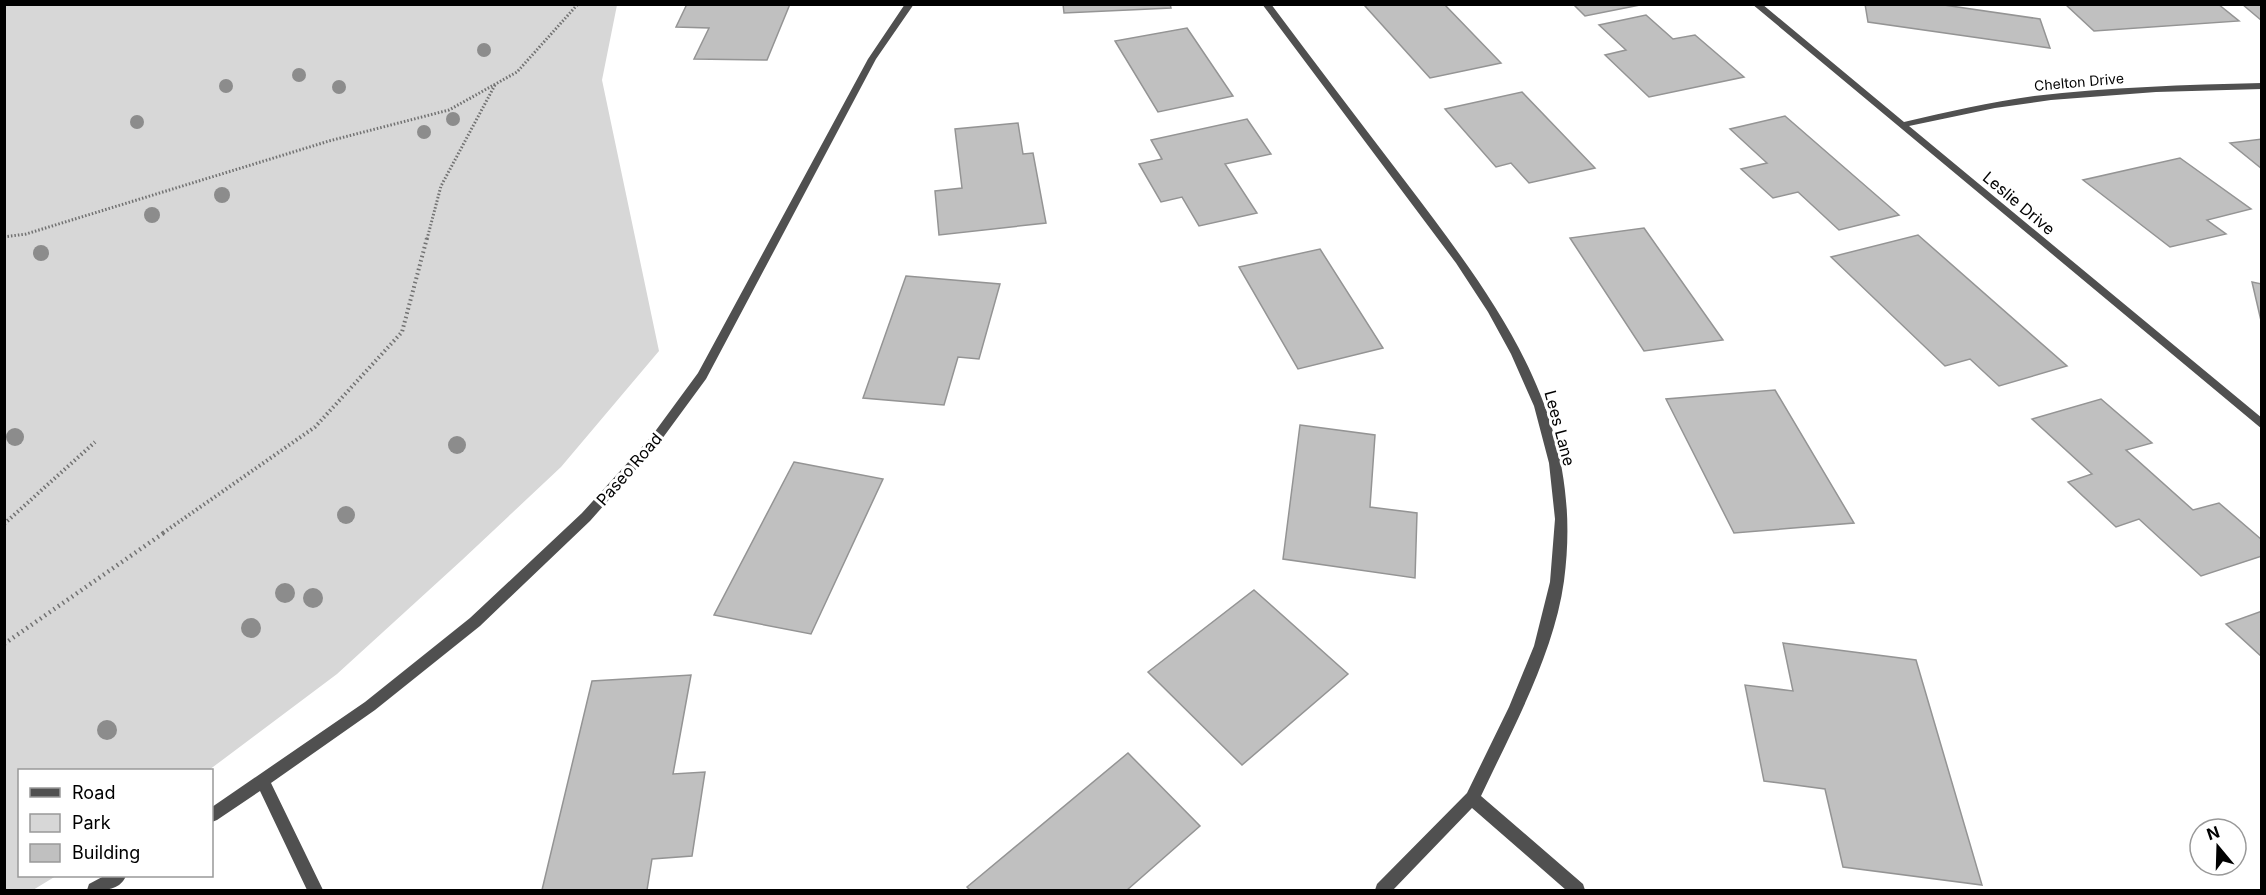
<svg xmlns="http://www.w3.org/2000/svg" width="2266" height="895" font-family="Inter,sans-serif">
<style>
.green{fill:#d7d7d7}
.building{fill:#c0c0c0;stroke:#949494;stroke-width:1.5}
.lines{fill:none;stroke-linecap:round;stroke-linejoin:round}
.path-far2{stroke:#727272;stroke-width:3;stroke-dasharray:1.5 2;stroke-linecap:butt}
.path-far1{stroke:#727272;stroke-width:4;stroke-dasharray:1.5 3;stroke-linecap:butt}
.path{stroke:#727272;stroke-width:4.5;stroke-dasharray:1.5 4;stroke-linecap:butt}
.minor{fill:#505050;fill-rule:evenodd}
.tree{fill:#8c8c8c}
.labels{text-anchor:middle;stroke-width:6;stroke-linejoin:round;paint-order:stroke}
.far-street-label{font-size:14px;fill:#000;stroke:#fff}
.street-label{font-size:16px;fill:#000;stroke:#fff}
</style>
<rect width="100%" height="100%" fill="#fff"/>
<polygon class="green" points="5,4 617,5 602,80 659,351 561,467 462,560 337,674 209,770 20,770 20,876 56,876 33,890 4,890"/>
<g class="building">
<polygon points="687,4 790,4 767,60 694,59 709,28 676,27"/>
<polygon points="1063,4 1170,4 1171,8 1064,13"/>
<polygon points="1370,4 1444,4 1501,63 1430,78 1365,6"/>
<polygon points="1573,4 1645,4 1585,16"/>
<polygon points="1865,4 1937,4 2040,19 2050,48 1868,22"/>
<polygon points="2065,4 2218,4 2239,21 2094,31"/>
<polygon points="2242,4 2262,4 2262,21"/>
<polygon points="1646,15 1673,39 1695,35 1744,77 1649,97 1605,55 1626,50 1599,25"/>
<polygon points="1187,28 1233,96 1158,112 1115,41"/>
<polygon points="1522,92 1595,168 1529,183 1511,163 1496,167 1445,109"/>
<polygon points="1785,116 1899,215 1839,230 1798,192 1773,198 1741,169 1767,163 1730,129"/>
<polygon points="1247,119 1271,154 1225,164 1257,213 1199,226 1182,197 1161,202 1139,164 1162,159 1151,140"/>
<polygon points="1018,123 1023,154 1033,153 1046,223 939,235 935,191 962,188 955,129"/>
<polygon points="2262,139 2262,169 2230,143"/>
<polygon points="2180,158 2251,209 2207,220 2226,234 2170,247 2083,180"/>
<polygon points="1644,228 1723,340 1644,351 1570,238"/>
<polygon points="1918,235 2067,366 1999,386 1970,359 1945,366 1831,257"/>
<polygon points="1320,249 1383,348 1298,369 1239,267"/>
<polygon points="906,276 1000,284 979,359 958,357 944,405 863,398"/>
<polygon points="2252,282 2262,284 2262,325"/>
<polygon points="1775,390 1854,523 1734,533 1666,399"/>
<polygon points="2101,399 2152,443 2126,450 2193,510 2219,503 2262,540 2262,556 2201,576 2139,519 2116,527 2068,482 2092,474 2032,419"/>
<polygon points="1300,425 1375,435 1370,507 1417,513 1415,578 1283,559"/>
<polygon points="794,462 883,479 811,634 714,615"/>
<polygon points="1254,590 1348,674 1242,765 1148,672"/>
<polygon points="2262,611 2262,657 2226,624"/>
<polygon points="1783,643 1916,660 1982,885 1843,867 1825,789 1764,781 1745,685 1793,691"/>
<polygon points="691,675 673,774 705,772 692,856 652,859 647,890 542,890 592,681"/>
<polygon points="1128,753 1200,826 1127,890 970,890 967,887"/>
</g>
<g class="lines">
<g class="path-far2">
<polyline points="4,237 26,234 329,141 449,110 517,72 578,4"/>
<polyline points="427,239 441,186 495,85"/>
</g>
<g class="path-far1">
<polyline points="4,524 95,442"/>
<polyline points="163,533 315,427 402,332 427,238"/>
</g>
<polyline class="path" points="4,644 165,532"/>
<g class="minor">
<polygon points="905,4 914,4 876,59 706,379 659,443 590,521 480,626 375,710 271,783 323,890 307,890 260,791 217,820 212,822 212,807 365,702 470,618 582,513 651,437 698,373 868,59"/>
<path d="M 1262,4 L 1271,4 C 1315,63 1360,122 1405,181 C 1498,304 1586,417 1564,581 C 1554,654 1512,730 1481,796 L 1583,884 L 1585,890 L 1566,890 L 1472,808 L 1393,890 L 1375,890 L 1377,884 L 1467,793 L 1509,707 L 1534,646 L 1550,582 L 1555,519 L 1549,463 L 1534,406 L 1511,354 L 1488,312 L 1456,263 Z"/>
<path d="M 1752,4 L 1762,4 L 1904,122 C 1947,112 1990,102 2034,96 C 2109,87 2185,85 2262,83 L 2262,89 L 2156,92 L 2051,100 L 1995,108 L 1909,126 L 2262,418 L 2262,429 Z"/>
<path d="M 104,876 L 126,876 C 119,892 102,890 87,890 L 89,884 Z"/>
</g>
</g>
<g class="tree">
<circle cx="484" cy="50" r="7"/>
<circle cx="299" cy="75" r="7"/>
<circle cx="226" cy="86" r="7"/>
<circle cx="339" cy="87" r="7"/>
<circle cx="453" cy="119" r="7"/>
<circle cx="137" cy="122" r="7"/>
<circle cx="424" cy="132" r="7"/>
<circle cx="222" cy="195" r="8"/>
<circle cx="152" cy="215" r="8"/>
<circle cx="41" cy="253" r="8"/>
<circle cx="15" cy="437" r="9"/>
<circle cx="457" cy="445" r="9"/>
<circle cx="346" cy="515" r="9"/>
<circle cx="285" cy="593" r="10"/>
<circle cx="313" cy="598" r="10"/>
<circle cx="251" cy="628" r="10"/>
<circle cx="107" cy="730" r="10"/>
</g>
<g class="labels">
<g class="far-street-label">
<text transform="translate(2079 82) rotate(-5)" y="5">Chelton Drive</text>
</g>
<g class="street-label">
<text transform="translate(2019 203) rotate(40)" y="6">Leslie Drive</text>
<text transform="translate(1560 428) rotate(75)" y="6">Lees Lane</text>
<text transform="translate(629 469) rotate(-49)" y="6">Paseo Road</text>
</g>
</g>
<rect width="2266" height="895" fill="none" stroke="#000000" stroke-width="12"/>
<rect x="18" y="769" width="195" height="108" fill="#ffffff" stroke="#999999" stroke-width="1.5"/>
<rect x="30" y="788" width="30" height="9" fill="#505050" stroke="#999999" stroke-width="1.5"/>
<text x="72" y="799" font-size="18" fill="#000000">Road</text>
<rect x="30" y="814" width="30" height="18" fill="#d7d7d7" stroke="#999999" stroke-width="1.5"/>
<text x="72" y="829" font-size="18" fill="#000000">Park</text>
<rect x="30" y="844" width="30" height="18" fill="#c0c0c0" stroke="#999999" stroke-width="1.5"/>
<text x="72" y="859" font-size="18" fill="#000000">Building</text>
<g transform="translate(2218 847) rotate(341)"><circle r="28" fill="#ffffff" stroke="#999999" stroke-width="1.5"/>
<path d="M0-4.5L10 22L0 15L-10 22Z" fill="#000000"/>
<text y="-9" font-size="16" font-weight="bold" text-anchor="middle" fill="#000000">N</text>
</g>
</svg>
